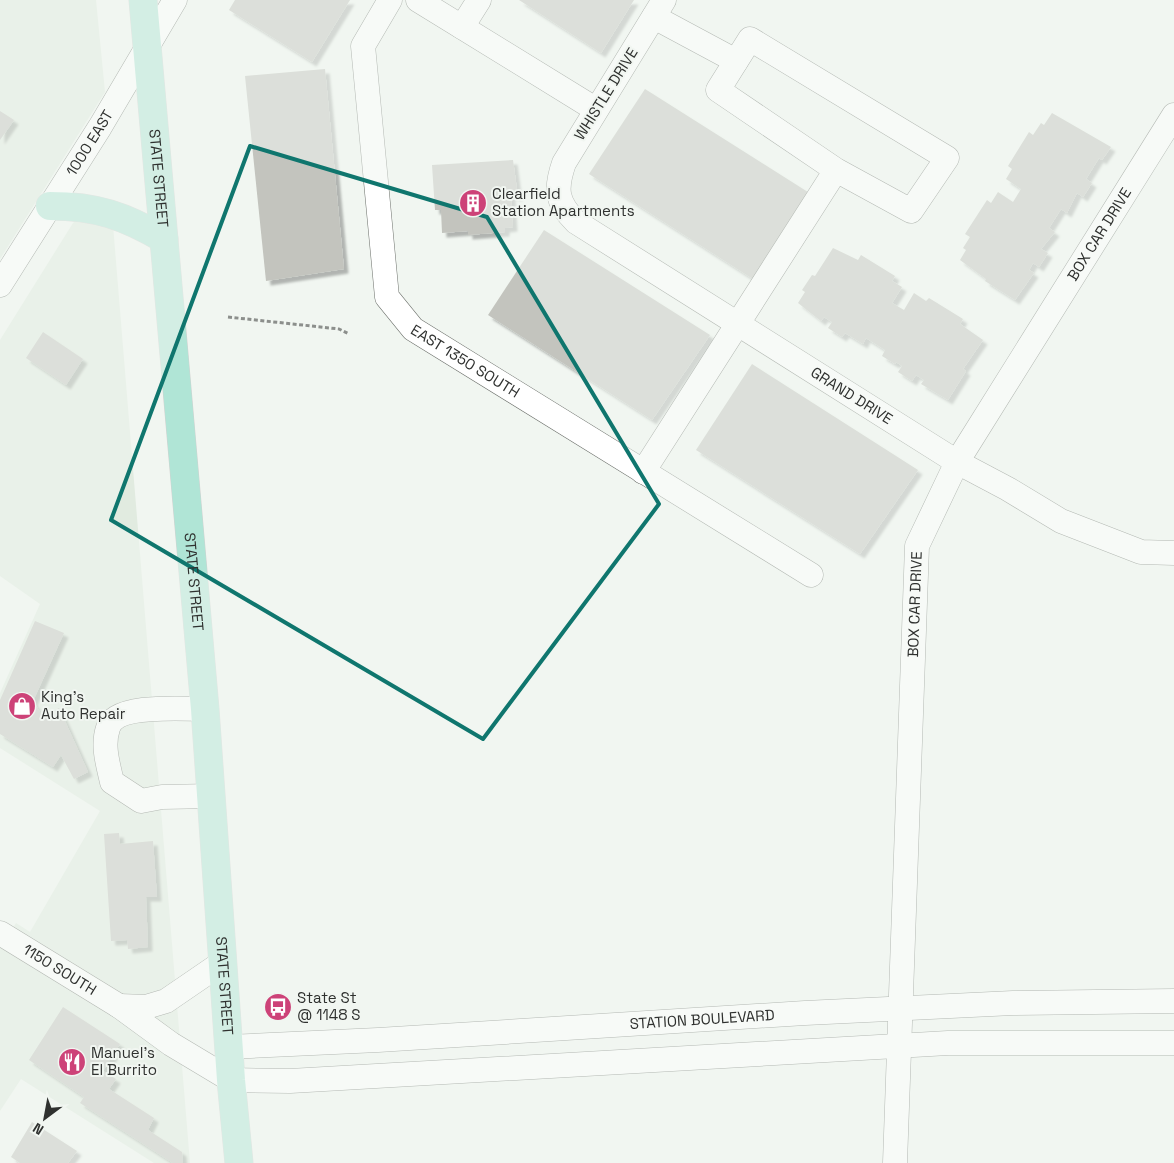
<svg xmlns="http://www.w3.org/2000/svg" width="1174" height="1163" font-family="'Space Grotesk',sans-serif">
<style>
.built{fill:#e1ebe0}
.building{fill:#c3c4be;filter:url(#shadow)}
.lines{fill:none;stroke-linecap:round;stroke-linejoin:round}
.minor-casing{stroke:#6c706b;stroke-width:25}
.major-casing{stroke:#d1d2d1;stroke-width:29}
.path{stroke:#8c8f8c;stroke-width:3;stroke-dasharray:4 2.5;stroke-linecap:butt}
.minor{stroke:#fff;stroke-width:24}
.major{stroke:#b0e5d6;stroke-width:28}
.marked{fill:none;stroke:#0f766e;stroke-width:4;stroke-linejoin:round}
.labels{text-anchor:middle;stroke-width:4;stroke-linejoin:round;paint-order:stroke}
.street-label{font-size:15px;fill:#2f312f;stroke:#f1f6f1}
.poi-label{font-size:15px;fill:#2f312f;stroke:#f1f6f1;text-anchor:start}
</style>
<defs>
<filter id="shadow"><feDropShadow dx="4.5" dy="4.5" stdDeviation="1" flood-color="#0004"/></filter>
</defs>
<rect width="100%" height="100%" fill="#f1f6f1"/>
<g class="built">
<polygon points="0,0 96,0 105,92 0,259"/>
<polygon points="85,215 113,225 190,1163 154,1163 21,1079 0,1111 0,948 16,923 30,932 100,811 0,748 0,693 40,604 0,576 0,340 73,223"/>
</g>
<g class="building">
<polygon points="235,0 350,0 312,62 229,10"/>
<polygon points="519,0 634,0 601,53"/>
<polygon points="325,69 344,269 266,281 245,76"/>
<polygon points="645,89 811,194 753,279 589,174"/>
<polygon points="0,111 14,120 0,140"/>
<polygon points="1052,113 1111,147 1102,160 1099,158 1086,179 1092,183 1083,197 1077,193 1067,213 1061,209 1049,228 1055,232 1041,249 1048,253 1039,267 1033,263 1029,270 1034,273 1015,300 985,281 986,279 960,260 966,250 963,248 970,237 965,234 987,200 991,203 998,192 1013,202 1021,189 1006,179 1012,169 1008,166 1029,132 1033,135 1041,123 1044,125"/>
<polygon points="513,160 518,197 511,195 513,227 505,228 505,232 468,235 468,231 442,233 441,210 435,210 432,165"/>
<polygon points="544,230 710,335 652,420 488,315"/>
<polygon points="833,248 858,260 861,255 895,276 892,281 902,287 892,303 904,310 914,293 926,301 929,298 963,319 960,324 983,340 963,369 966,371 948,400 921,384 924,380 916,375 912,381 898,372 902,366 896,362 895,364 882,356 885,350 866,338 863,344 845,333 842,337 828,328 832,322 824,317 821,321 798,303 805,292 802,290 812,275 815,276"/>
<polygon points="43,332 83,359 66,385 26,358"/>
<polygon points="752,364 918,470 860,554 696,450"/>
<polygon points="35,621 64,633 33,701 43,717 59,708 88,772 74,779 61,755 53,767 0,734 0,700"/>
<polygon points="119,833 120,844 153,841 157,897 146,897 148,947 128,949 127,940 111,941 104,834"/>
<polygon points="63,1007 120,1044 103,1071 116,1079 109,1089 154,1118 148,1130 182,1152 183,1163 173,1163 80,1103 84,1097 29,1060"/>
<polygon points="32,1122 77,1151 68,1163 20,1163 11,1157"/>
</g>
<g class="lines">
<g class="minor-casing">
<g id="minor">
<path id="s1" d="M 390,0 L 363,46 L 387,297 L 413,329 L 811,575"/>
<polyline points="418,0 595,109"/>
<path id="s2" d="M 664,0 L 564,163 C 555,189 556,202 576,222 L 957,462 L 1008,489 L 1061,521 L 1141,552 L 1174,553"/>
<polyline points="654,17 736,61"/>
<polyline points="462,27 479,0"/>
<path id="s3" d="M 0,285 L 100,127 L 175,0"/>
<polyline points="643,472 836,170 718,90 750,39 947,158 911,211 836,170"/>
<path d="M 205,709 C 184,709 115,703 108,728 C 102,746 108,764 112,782 L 141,801 L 162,797 L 212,796"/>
<path id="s4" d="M 0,933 L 119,1006 L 171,1044 L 231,1080 L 290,1081 L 948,1043 L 1174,1043"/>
<polyline points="119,1006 146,1007 166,1001 223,962"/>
<path id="s5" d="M 229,1047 L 378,1040 L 805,1013 L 1013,1003 L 1174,1001"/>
<path id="s6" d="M 895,1163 L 917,546 L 957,462 L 1174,115"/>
</g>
</g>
<g class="major-casing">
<g id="major">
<path id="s7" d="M 143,0 L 205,709 L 231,1080 L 239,1163"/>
<path d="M 50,206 C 96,206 125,216 164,239"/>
</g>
</g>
<polyline class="path" points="228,317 339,329 349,334"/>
<use href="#minor" class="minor"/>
<use href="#major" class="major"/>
</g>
<path d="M0 0H1174V1163H0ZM 250,146 L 487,217 L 659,504 L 483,739 L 111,520 Z" fill="#f1f6f1" fill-opacity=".55" fill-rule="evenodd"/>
<path class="marked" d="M 250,146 L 487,217 L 659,504 L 483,739 L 111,520 Z"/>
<defs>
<g id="building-disc" transform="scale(1.4375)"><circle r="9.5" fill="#cd4278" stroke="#f1f6f1"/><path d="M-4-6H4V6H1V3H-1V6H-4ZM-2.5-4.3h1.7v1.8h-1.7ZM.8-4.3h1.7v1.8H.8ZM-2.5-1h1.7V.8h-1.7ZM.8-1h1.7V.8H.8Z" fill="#fff"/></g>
<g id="shop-disc" transform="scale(1.4375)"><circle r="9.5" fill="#cd4278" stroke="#f1f6f1"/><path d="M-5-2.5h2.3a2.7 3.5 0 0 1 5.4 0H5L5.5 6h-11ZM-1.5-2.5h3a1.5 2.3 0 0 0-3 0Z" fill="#fff"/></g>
<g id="bus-disc" transform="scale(1.4375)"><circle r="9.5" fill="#cd4278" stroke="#f1f6f1"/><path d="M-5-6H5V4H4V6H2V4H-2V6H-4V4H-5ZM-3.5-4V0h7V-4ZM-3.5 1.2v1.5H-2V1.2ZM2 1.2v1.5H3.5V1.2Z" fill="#fff"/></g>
<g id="restaurant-disc" transform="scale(1.4375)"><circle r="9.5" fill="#cd4278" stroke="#f1f6f1"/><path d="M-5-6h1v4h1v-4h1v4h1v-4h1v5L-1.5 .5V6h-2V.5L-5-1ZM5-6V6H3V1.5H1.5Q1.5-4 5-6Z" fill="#fff"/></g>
</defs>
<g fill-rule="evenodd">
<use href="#building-disc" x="473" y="203"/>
<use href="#shop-disc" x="22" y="706"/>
<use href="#bus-disc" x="278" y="1007"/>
<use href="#restaurant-disc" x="72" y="1062"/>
</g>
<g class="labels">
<g class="street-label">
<text transform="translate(606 94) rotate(-58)" y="5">WHISTLE DRIVE</text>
<text dy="5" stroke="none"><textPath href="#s3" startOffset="168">1000 EAST</textPath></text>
<text dy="5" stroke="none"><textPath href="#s7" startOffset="179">STATE STREET</textPath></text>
<text dy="5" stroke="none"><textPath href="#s6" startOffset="979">BOX CAR DRIVE</textPath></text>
<text dy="5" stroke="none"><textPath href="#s1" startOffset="408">EAST 1350 SOUTH</textPath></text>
<text dy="5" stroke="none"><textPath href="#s2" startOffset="582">GRAND DRIVE</textPath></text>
<text dy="5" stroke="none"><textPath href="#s7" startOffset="584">STATE STREET</textPath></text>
<text dy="5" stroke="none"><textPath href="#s6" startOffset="559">BOX CAR DRIVE</textPath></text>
<text dy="5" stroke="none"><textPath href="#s4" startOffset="70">1150 SOUTH</textPath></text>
<text dy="5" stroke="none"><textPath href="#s7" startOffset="989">STATE STREET</textPath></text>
<text dy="5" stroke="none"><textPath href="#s5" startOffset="474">STATION BOULEVARD</textPath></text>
</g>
<g class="poi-label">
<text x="492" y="199">Clearfield<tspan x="492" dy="17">Station Apartments</tspan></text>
<text x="41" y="702">King's<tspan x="41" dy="17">Auto Repair</tspan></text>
<text x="297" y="1003">State St<tspan x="297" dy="17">@ 1148 S</tspan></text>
<text x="91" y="1058">Manuel's<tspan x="91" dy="17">El Burrito</tspan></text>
</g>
</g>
<g transform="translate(45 1118) rotate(212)" stroke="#f1f6f1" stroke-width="4" paint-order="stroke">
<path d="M0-4L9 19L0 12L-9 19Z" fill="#2f312f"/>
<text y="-8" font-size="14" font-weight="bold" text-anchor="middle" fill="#2f312f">N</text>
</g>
</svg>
